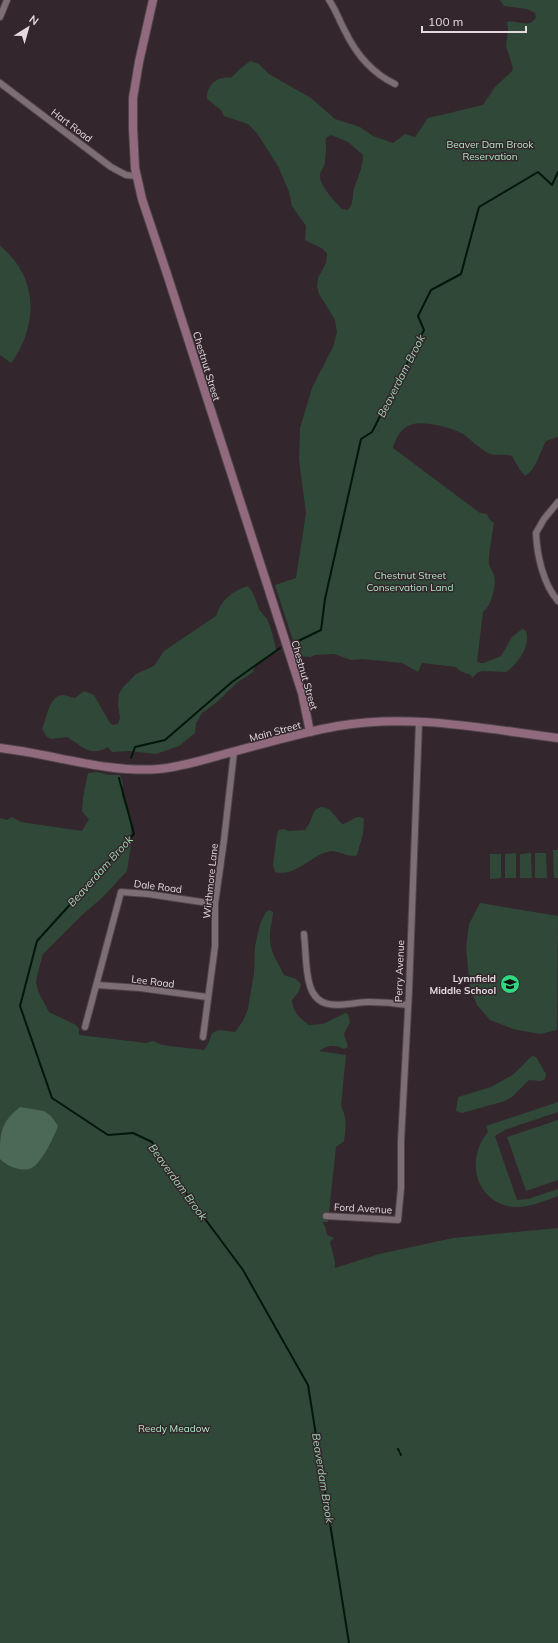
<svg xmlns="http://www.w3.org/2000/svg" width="558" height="1643" font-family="Mulish,sans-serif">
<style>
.green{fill:#304838;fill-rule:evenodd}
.forest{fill:#4c6955}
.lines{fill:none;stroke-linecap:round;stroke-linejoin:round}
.stream{stroke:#001809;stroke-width:2}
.street-casing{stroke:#4f4449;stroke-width:8}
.secondary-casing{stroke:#4f4449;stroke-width:10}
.street{stroke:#7d6d74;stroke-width:6}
.secondary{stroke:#926a7e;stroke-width:8}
.labels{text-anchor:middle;stroke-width:3;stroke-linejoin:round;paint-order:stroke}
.street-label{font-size:10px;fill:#e3dade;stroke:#33262c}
.park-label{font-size:10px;fill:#b1e8c3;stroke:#33262c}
.poi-label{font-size:10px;font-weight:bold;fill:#e3dade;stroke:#33262c;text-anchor:end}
.water-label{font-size:11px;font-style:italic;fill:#9cd2ae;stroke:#33262c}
</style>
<rect width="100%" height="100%" fill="#33262c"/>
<g class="green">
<path d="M 500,0 L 558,0 L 558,437 L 546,441 C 540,452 536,470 525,476 L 520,470 L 512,456 C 504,453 496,457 488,453 C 479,448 471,440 463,434 C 452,428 442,426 430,424 C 409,421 399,428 393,448 L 480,513 L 487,514 L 489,519 L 494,523 C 493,530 488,558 489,564 C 489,567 493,571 494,575 C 497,585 491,607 483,612 L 477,662 L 481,663 L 484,663 L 501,656 L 512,637 L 522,629 L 525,630 C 533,643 517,665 506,672 L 483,671 L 478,672 L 472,678 L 471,675 L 460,671 L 456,667 L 422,663 L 418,672 L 402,663 L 362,659 L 351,660 L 334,654 L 315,655 L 311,657 L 298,656 L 275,585 L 296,578 L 306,513 L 299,460 L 300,428 L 312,388 L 333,347 L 337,332 L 335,320 L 319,294 L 317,286 L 318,278 L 326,263 L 327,254 L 323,249 L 305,240 L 306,226 L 292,206 L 289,192 L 279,168 L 257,133 L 248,124 L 224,116 L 221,110 L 207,99 C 206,89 213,79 223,78 C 226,77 229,78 232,77 L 240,69 L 250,61 L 259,64 L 269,74 L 311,98 L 335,119 L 360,127 L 373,136 L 393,143 L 405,134 L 415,137 L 428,118 L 483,105 L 495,87 L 512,71 L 513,68 L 506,46 L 508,29 L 507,22 C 517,19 529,30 536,17 L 535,13 L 527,9 L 504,6 ZM 331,135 L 348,142 L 363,155 C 363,167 358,177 354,188 C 352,196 354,203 348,210 L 342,209 C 336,203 319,185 320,176 C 320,171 324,168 325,162 C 325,158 326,154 326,150 C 326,145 325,142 326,138 Z"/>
<path d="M 0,246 C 38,276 39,325 11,363 L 0,355 Z"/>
<path d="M 248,586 C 254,593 256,601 259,609 C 261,613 265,616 267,619 C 270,624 277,648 276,652 L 257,664 L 255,666 L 253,672 L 238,682 L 217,702 L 202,713 L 196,723 L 195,733 L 179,746 L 156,754 L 129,751 L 112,752 L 108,747 C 88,758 82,745 67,737 L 51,739 L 47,737 L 42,729 C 47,719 48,696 63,695 C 67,695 71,698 75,698 L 84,691 L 94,695 L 110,723 L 113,725 L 118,724 L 120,718 L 118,704 L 119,694 L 123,687 L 136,674 L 154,666 L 164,651 L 216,616 C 221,600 232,591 248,586 Z"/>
<path d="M 97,772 L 109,775 L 120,775 L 123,783 L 122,796 L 131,821 L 131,845 L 127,871 L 103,897 L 81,916 L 43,954 L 38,972 L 36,982 L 38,991 L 49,1012 L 76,1025 L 79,1029 L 79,1035 L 146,1043 L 153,1041 L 162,1045 L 204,1050 L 208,1044 L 212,1033 L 219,1030 L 235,1032 L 243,1021 L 248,1009 L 254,973 L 255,946 L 260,924 L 266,912 L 270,910 L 273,912 C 273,920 270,926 270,934 C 269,953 277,959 284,975 L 296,979 L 301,984 L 299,991 L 292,1000 C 293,1013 299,1017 309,1025 L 323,1024 L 345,1013 L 348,1014 L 350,1022 L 344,1034 L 348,1047 L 344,1049 C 334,1044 329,1045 319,1051 L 346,1055 L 341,1106 C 347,1117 346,1129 344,1141 L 336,1147 L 328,1222 L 322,1222 L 325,1226 L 327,1235 L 334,1238 L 330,1242 L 335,1262 L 335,1268 L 379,1254 L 453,1238 L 558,1228 L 558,1643 L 0,1643 L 0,818 L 7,820 L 12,817 L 21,822 L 82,831 L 89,819 L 84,814 L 82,811 L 83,797 L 88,773 Z"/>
<path d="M 322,807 L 329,809 L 342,824 C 351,823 356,813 364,819 L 363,834 L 357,855 C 344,859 340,847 324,853 C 308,859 294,877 275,872 L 273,865 L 277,834 L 279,830 L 284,829 L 288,831 L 305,830 C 306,827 309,825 310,822 C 313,815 313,808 322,807 Z"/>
<polygon points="553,850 558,850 558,878 554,878"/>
<polygon points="516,853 516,878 505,878 505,854"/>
<polygon points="531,853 532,878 520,878 520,854"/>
<polygon points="535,853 546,853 547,878 535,878"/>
<polygon points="490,854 501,854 501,878 490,879"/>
<polygon points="480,903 558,916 557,1030 540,1034 513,1029 490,1020 477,1005 470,987 466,948 469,924"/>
<polygon points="532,1056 536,1057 546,1074 545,1079 541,1081 529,1080 512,1097 505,1101 462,1113 456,1111 458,1097 491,1087 514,1074"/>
<path d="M 558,1102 L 558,1112 L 507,1129 L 495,1136 L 517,1200 L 528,1199 L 558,1189 L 558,1196 C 544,1201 529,1208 513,1207 C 475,1202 465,1159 488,1132 L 486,1126 Z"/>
<polygon points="558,1120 558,1180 526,1191 507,1137"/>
</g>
<path class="forest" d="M 20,1107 L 44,1111 L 51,1116 L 58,1126 C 54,1137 40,1167 29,1169 C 19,1171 7,1166 0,1159 C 0,1133 0,1123 20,1107 Z"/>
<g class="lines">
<g class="stream">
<polyline points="294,643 321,630 325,599 361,439 372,432 424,330 418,316 431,290 461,274 479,207 538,172 552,185 558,172"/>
<polyline points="131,758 135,747 165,740 232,682 280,648"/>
<polyline points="119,778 134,834 37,941 20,1006 52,1098 108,1135 133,1133 152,1142 162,1161 243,1270 308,1385 349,1643"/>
<polyline points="398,1449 399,1451"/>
<polyline points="400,1453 401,1455"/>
</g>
<g class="street-casing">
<g id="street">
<path d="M 329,0 C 336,10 339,20 345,31 C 356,54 372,73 395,84"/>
<polyline points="0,17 7,0"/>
<polyline points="0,83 111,167 126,175 136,176"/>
<path d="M 558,502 L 544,519 L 536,533 C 537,555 543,584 558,601"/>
<path d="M 304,934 C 306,951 305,970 310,986 C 319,1015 348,1002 369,1002 C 382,1002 395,1003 408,1005"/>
<polyline points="97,985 140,988 207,997"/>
<polyline points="85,1027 121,892 148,894 215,904"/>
<polyline points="203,1037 215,946 215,904 224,840 234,752"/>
<polyline points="326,1216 398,1220 401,1188 401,1141 409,991 419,722"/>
</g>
</g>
<g class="secondary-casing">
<g id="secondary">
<polyline points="153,0 139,62 133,98 133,128 135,168 142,199 168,277 302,693 310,732"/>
<path d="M 0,748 C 53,754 105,773 159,769 C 180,767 200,761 221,755 C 260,745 298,733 338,726 C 410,713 486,729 558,738"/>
</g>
</g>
<use href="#street" class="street"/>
<use href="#secondary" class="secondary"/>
</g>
<defs>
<g id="school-disc" transform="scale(1)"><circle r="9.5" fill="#30d882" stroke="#33262c"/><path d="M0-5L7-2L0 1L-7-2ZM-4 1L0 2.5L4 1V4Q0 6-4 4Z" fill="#111"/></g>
</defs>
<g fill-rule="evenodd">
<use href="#school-disc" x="510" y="984"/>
</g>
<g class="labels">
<g class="street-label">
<text transform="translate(72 125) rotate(37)" y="4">Hart Road</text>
<text transform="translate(207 366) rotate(73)" y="4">Chestnut Street</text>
<text transform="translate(305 675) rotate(74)" y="4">Chestnut Street</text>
<text transform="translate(275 731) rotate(-15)" y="4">Main Street</text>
<text transform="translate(210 881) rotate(-84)" y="4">Wirthmore Lane</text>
<text transform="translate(158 886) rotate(7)" y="4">Dale Road</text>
<text transform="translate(399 971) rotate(-88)" y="4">Perry Avenue</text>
<text transform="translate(153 981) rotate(7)" y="4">Lee Road</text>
<text transform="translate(363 1208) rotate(3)" y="4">Ford Avenue</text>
</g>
<g class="park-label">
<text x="490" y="148">Beaver Dam Brook<tspan x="490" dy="12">Reservation</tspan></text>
<text x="410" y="579">Chestnut Street<tspan x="410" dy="12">Conservation Land</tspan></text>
<text x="174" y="1432">Reedy Meadow</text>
</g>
<g class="poi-label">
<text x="496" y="982">Lynnfield<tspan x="496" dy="12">Middle School</tspan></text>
</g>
<g class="water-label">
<text transform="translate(401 376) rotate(-63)" y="4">Beaverdam Brook</text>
<text transform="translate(100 871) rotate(-48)" y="4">Beaverdam Brook</text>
<text transform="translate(178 1182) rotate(54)" y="4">Beaverdam Brook</text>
<text transform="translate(323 1478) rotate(81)" y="4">Beaverdam Brook</text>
</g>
</g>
<g transform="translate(28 28) rotate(37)" stroke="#33262c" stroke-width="3" paint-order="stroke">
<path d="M0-3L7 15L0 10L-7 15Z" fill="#e3dade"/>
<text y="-6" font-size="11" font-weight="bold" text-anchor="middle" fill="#e3dade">N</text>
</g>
<path d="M422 26v6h104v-6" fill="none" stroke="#e3dade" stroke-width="2"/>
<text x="428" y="26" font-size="12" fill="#e3dade" stroke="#33262c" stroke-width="3" paint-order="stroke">100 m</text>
</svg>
